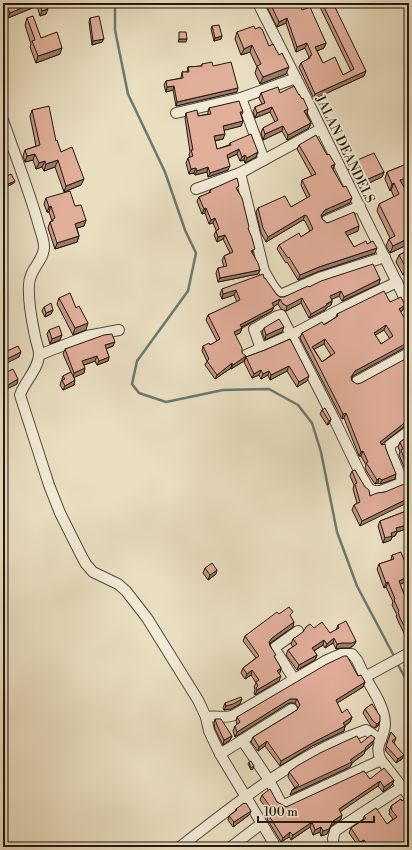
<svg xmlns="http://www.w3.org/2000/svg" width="412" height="850" font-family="'Libre Bodoni',serif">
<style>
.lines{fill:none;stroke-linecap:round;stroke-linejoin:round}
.stream{stroke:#697a70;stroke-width:2.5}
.minor-casing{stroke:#544a3c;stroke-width:12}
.minor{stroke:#f1ead6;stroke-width:10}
.wall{fill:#c29684;stroke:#231810;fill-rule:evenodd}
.shaded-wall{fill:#9e7a6c;stroke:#231810}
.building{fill:#e1ae9a;stroke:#231810;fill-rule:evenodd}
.labels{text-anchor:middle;stroke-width:4;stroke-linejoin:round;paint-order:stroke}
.street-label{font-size:13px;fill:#231810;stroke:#f1ead6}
</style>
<rect width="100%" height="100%" fill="#e9dec0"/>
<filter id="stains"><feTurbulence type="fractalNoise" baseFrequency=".005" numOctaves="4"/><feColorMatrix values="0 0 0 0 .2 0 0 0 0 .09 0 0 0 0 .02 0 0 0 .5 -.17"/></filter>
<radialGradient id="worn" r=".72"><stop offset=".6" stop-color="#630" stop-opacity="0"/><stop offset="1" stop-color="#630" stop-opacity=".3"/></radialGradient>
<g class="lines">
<g class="stream">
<polyline points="115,3 115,30 128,94 165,172 185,230 196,253 188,291 137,361 132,384 139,393 166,402 223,390 269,389 298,405 312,423 321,452 337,532 357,586 395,658"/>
<polyline points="397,663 409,685"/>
</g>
<g class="minor-casing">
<g id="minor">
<polyline points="258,3 309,104 409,307"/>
<polyline points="241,98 264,160"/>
<polyline points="176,113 241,98 296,78"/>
<path d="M 3,120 C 15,155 29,190 39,226 C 41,233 44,240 44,247 C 44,261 29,269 29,285 C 28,300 32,322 35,336 C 36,342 39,349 39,354 C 39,369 24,382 20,395 L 49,485 L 60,513 L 81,555 L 86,564 L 93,572 L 118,584 L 126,591 L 147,618 L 198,700 L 206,717 L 209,731 L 220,754 L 276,847"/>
<polyline points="240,173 264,271 272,285 280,295 319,278 385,257"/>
<polyline points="196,189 240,173 321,129"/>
<polyline points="326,221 360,206"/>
<polyline points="261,349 254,329 277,316 281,315 336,423 361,475 369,489 374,491 381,491 409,480"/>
<polyline points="39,355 87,336 119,330"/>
<polyline points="246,355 291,335 343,308 397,282"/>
<polyline points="356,382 409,353"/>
<polyline points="403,482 390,451 390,445 409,431"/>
<path d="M 365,677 C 373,690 385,708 385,724 C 385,738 373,745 381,760 L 409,796"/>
<polyline points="294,679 274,648 298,631"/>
<path d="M 206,717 C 216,715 226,719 234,715 L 327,660 L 341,654 L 352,654 L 357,660 L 365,677 L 409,653"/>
<polyline points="242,740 269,780 281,803 284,805 381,760"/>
<polyline points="220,754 292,709"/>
<path d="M 180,847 C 238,802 296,754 366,730 L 381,740"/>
<polyline points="231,847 261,824"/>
<polyline points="334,847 333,839 335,831 402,787"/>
</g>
</g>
<use href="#minor" class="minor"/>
</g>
<g class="wall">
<polygon points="3,3 45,3 46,14 40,16 37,6 8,18 7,14 3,16"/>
<polygon points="105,3 114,3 112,7 107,7"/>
<polygon points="265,3 299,3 302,10 326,43 324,48 317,51 323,63 343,75 351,71 319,5 319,3 333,3 364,76 314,99 299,67 301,63 308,59 309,57 305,48 296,52 286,23 277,27"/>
<polygon points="27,18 41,38 60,54 36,63 30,47 31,44 25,25"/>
<polygon points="90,18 102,42 92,45 89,22"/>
<polygon points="212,26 222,36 221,39 214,41 211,29"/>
<polygon points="255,29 269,46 286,74 260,84 255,73 257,67 250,52 241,55 235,39 237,32"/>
<polygon points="202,64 213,66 237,92 176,106 173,90 166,92 164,85 166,81 181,78 182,72 187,72 188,67 201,66"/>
<polygon points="261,93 280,93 307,114 311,123 309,128 287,140 282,131 263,140 261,133 263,128 275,122 270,112 255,118 253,112 255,107 262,104 259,98"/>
<polygon points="209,108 243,112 241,116 243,121 241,126 224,130 223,139 215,141 217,149 229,145 230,143 258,152 256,157 245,163 244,160 240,161 237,154 228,158 228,170 208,177 207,172 195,175 194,173 189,174 186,163 188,158 190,157 189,155 190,152 185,118 186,113 198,116 208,114 208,112"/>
<polygon points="32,110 56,141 61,152 81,185 64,192 55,167 44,171 42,167 36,169 33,160 25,162 23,156 25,150 36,146 30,116"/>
<polygon points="299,145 327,155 335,164 333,169 350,203 323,215 322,217 322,219 327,223 358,231 347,235 354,247 367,244 375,253 317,272 298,280 287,262 286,263 277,249 279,245 301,237 310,231 305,221 303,220 266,242 261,233 256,212 258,208 291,207 307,198 301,185 302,180 312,176 297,149"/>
<polygon points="350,163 384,172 382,177 358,188 348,168"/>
<polygon points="409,163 409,183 403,185 409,244 390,253 386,246 389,239 390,238 377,211 379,204 394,197 391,190 390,191 385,179 387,172"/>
<polygon points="210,190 238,190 248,230 253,254 260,270 258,274 218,282 216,273 218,268 224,267 222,260 224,256 230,253 223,239 217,242 214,235 216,231 216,230 213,223 209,224 205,213 202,214 197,201 199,197 209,193"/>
<polygon points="46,198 75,206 86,220 84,226 77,228 79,236 77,242 55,249 48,228 50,222 52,221 49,212 47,212 44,204"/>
<polygon points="409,250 409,272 403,275 396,262 399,255"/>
<polygon points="264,278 277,295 280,297 284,297 309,287 380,279 379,284 342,301 339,296 332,299 332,301 331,305 326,308 325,310 309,318 301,303 286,311 281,309 278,304 274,306 272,311 242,328 240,333 235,335 242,353 244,361 231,369 231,368 215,379 205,365 207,361 202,351 203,346 210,345 217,341 206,320 208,315 237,302 234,295 222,299 220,294 222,289"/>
<polygon points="59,298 76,308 86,330 73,335 57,304"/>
<path d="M 390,302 L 403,310 L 400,312 L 406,347 L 353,376 L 352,378 L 352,381 L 405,426 L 382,444 L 386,449 L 395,479 L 380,484 L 378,483 L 375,484 L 367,472 L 365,468 L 366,465 L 361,456 L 359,456 L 357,451 L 344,418 L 342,419 L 300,338 L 302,333 L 324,325 L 336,317 L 337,314 ZM 384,330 L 390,339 L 381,344 L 375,335 ZM 324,344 L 331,355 L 322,362 L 314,349 Z"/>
<polygon points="44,307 53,310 51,314 45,317 42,311"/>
<polygon points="264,328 282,332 265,340 262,332"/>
<polygon points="49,330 60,340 50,344 47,334"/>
<polygon points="290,339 307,381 297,387 287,371 270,380 268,375 261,379 259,375 252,378 244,362 246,357 265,350"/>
<polygon points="113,346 106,349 109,357 108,361 97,365 95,361 84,365 84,373 74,377 74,385 63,390 60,385 63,376 71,372 63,354 65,349"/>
<polygon points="322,410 331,419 329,424 327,425 320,414"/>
<polygon points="409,436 409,474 407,474 399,455 400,452 398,447 400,442"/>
<polygon points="352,471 365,487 370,496 385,492 360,526 352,510 354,505 357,503 353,489 354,485 350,476"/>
<polygon points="409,510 409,531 406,532 406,529 397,532 395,536 392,537 391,540 383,543 378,526 380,521"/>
<polygon points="392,555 409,580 400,584 404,594 409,591 409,643 399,623 396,616 397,615 392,605 393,602 386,587 384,588 377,569 379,564 391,560"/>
<polygon points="205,568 216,574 208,580 203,573"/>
<polygon points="279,614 291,617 293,627 270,644 275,658 281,668 279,674 279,681 255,695 254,693 255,689 254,687 256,683 251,675 245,679 241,673 243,668 256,658 243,641 245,636"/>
<polygon points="338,625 356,641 354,645 350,648 341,648 336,649 333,643 325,648 323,645 314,651 317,655 315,660 297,670 286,655 288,650 293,647 291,644 293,639 314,628 330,633 336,630"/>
<polygon points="358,676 365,682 363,687 337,703 342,713 352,717 350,722 345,726 344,731 312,746 280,766 265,746 258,751 251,742 253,737 297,710 298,708 295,703 289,703 235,737 233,731 235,726 237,724 236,721 237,717"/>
<polygon points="225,703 240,704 231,709 224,710 223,708"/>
<polygon points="372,704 378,726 375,728 371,726 363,713 365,709"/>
<polygon points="215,719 232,736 230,740 223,745 215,729 214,723"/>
<polygon points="391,732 396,738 394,743 402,759 396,763 385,750"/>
<polygon points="361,743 372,745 365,751 364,754 352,763 350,767 290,795 295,788 288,777 289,772"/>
<polygon points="249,762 254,766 253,769 251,770 248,764"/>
<polygon points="370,779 394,780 392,785 383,792 378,786 340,811 341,819 331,826 327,834 321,836 320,832 313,835 310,827 291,840 289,837 281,842 267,819 268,814 270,813 260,800 262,795 277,802 286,807"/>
<polygon points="401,799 409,847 364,847 362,844 359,847 349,833 351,828 363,820 364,816 387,824 393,819 389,814 390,812 389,811 391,806"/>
<polygon points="245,804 251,811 249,815 233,827 228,820 229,816 235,811 236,809"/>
</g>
<g class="shaded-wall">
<polygon points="33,3 38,3 37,6 8,18 10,13"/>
<polygon points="109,3 114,3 112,7 107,7"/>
<polygon points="8,9 7,14 3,16 3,12"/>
<polygon points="48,9 46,14 40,16 42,11"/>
<polygon points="287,18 286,23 277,27 279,22"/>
<polygon points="222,36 221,39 214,41 215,38"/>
<polygon points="104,39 102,42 92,45 93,41"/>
<polygon points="179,39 187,39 186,42 178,42"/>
<polygon points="307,43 305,48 296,52 297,47"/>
<polygon points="326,43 324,48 314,52 315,47"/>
<polygon points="252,45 250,52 241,55 244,49"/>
<polygon points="62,48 60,54 36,63 38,56"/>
<polygon points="289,67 286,74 260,84 263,77"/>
<polygon points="366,71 364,76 314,99 315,94"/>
<polygon points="174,86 173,90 166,92 167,87"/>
<polygon points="238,88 237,92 176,106 177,102"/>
<polygon points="272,107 270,112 255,118 257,113"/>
<polygon points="308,109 307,114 302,116 304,111"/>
<polygon points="243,121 241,126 222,131 223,126"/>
<polygon points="311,123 309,128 287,140 288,135"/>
<polygon points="283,126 282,131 263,140 265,134"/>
<polygon points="225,134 223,139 213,141 214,136"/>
<polygon points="239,149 237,154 225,160 227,155"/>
<polygon points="258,152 256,157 245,163 247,158"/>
<polygon points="35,154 33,160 25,162 27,156"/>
<polygon points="245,155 244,160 240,161 242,157"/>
<polygon points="58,160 55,167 44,171 46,164"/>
<polygon points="45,161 42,167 36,169 39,163"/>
<polygon points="335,164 333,169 329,171 331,166"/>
<polygon points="230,166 228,170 208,177 210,173"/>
<polygon points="208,167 207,172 195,175 197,171"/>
<polygon points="196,168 194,173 189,174 191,169"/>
<polygon points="384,172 382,177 358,188 359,183"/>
<polygon points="409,177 409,183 398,188 400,180"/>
<polygon points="84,179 81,185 64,192 66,186"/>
<polygon points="15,181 14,183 3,189 4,186"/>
<polygon points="394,183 391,190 390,191 392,184"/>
<polygon points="352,198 350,203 323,215 320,220 321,215 325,210"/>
<polygon points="51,206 49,212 47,212 49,207"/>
<polygon points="206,208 205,213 202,214 204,209"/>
<polygon points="305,215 303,220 266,242 268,237"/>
<polygon points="215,218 213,223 209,224 211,220"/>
<polygon points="86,220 84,226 73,229 75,224"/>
<polygon points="359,226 358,231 344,237 345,232"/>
<polygon points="225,235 223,239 217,242 218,237"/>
<polygon points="79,236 77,242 55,249 57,243"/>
<polygon points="409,238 409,244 390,253 393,246"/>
<polygon points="377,248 375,253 317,272 298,280 300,275 319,267"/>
<polygon points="409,266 409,272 403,275 406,268"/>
<polygon points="260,270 258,274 218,282 220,278"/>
<polygon points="380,279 379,284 342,301 344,297"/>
<polygon points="236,290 234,295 222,299 223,294"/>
<polygon points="341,291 339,296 328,301 330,296"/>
<polygon points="302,298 301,303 286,311 287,306"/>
<polygon points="280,299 278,304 271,308 272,303"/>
<polygon points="332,301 331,305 326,308 325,310 309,318 311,314"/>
<polygon points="405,305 403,310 397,314 399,309"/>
<polygon points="274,307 272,311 238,329 240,325"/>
<polygon points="53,310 51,314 45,317 46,313"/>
<polygon points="88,323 86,330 73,335 75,328"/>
<polygon points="386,325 384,330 372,337 374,333"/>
<polygon points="284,327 282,332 265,340 266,335"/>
<polygon points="242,328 240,333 232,337 234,332"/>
<polygon points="62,335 60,340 50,344 52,339"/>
<polygon points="325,339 324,344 311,351 312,347"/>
<polygon points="115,342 113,346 103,350 105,345"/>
<polygon points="408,342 409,342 409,347 406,347 353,376 350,381 351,377 355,371"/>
<polygon points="21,352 19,357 3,365 3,361"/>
<polygon points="97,356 95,361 81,366 82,361"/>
<polygon points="246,356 244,361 231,369 233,365"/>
<polygon points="109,357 108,361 97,365 99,361"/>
<polygon points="232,363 231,368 215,379 217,375"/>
<polygon points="289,366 287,371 270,380 271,375"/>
<polygon points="85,368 84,373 73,378 74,373"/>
<polygon points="261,370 259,375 252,378 254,374"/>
<polygon points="269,371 268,375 261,379 263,374"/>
<polygon points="309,376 307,381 297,387 299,382"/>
<polygon points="18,379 17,384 3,391 3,388"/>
<polygon points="75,380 74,385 63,390 65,386"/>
<polygon points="346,413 344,418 342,419 343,414"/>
<polygon points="331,419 329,424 327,425 329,421"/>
<polygon points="407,421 409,421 409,425 405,426 378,447 380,442"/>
<polygon points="363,451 361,456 359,456 361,452"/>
<polygon points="408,469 409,469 409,474 407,474"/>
<polygon points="396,474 395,479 380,484 382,480"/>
<polygon points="379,478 378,483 375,484 377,480"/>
<polygon points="409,498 409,502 360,526 362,521"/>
<polygon points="407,525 406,529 397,532 395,536 392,537 391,540 383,543 385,538 396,528"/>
<polygon points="409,526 409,531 406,532 408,527"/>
<polygon points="217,570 216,574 208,580 210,575"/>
<polygon points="409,576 409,580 397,586 399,581"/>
<polygon points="388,582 386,587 384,588 386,583"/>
<polygon points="294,622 293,627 270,643 267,647 269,642 272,638"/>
<polygon points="334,638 333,643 325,648 327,644"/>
<polygon points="324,640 323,645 310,653 312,648"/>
<polygon points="356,641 354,645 350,648 341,648 336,649 337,644 342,643"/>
<polygon points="317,655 315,660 297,670 299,665"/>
<polygon points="281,668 280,673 275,676 277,671"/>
<polygon points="252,670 251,675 245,679 247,674"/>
<polygon points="281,676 279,681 255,695 257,690"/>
<polygon points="365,682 363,687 334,705 336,700"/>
<polygon points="242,699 240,704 231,709 224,710 226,706"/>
<polygon points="290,699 297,699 295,703 289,703 235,737 237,732"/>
<polygon points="352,717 350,722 341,728 343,723"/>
<polygon points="380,721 378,726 375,728 377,724"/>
<polygon points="345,726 344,731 312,746 280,766 281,761 314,742"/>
<polygon points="232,736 230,740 223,745 224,740"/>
<polygon points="374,740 372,745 365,751 364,754 352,763 350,767 290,795 292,790 350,760"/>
<polygon points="267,741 265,746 258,751 259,747"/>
<polygon points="404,755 402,759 396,763 398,759"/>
<polygon points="394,780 392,785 383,792 384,787"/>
<polygon points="380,781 378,786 337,814 339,809"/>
<polygon points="251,811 249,815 233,827 234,822"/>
<polygon points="342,815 341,819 331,826 327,834 321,836 323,831 333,821"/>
<polygon points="312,822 310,827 291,840 293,835"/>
<polygon points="321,827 320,832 313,835 315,830"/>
<polygon points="290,832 289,837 281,842 283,838"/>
<polygon points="364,840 362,844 359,847 360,842"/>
</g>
<g class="building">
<polygon points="3,3 33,3 10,13 8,9 3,12"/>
<polygon points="39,3 45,3 48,9 42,11"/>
<polygon points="270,3 299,3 302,10 310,7 326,43 315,47 323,63 335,57 343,75 354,69 322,3 333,3 366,71 315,94 301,63 310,58 310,56 312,55 307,43 297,47 287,18 279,22"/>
<polygon points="33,16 41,38 57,32 62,48 38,56 32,41 35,40 27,18"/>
<polygon points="99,16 104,39 93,41 90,18"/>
<polygon points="219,25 222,36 215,38 212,26"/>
<polygon points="254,26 255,29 260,27 261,29 262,29 269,46 273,44 279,55 282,53 289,67 263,77 257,66 261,64 252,45 244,49 237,32"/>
<polygon points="179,32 186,32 187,39 179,39"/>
<polygon points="212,62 213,66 231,62 238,88 177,102 174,86 167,87 166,81 183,78 182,72 189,72 188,67 202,66 202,64"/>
<polygon points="294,86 299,95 299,94 302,99 303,98 308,109 304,111 311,123 288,135 283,126 265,134 263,128 278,120 272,107 257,113 255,107 265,103 261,93 278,87 280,93"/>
<polygon points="239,101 243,112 240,112 243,121 223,126 225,134 214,136 217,149 231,145 230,143 251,134 258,152 247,158 245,155 242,157 239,149 227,155 230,166 210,173 208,167 197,171 196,168 191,169 188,158 193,156 191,150 193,150 186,113 197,110 198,116 211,114 209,108"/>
<polygon points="49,106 56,141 57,140 61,152 72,147 84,179 66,186 58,160 46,164 45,161 39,163 35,154 27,156 25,150 40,145 32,110"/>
<polygon points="316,135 327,155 329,154 335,164 331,166 343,187 346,186 352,198 325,210 321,215 322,219 327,223 330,222 354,212 359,226 345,232 354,247 366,241 367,244 373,241 377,248 319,267 300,275 289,257 288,258 279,245 299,233 301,237 313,229 307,216 305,215 268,237 263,228 258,208 285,196 291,207 310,196 302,180 316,174 299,145"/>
<polygon points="374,153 384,172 359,183 350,163"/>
<polygon points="409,163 409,177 400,180 408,195 409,195 409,238 393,246 389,239 395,236 379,204 399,194 394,183 392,184 387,172"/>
<polygon points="11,174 15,181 4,186 3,185 3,178"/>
<polygon points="237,178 239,186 236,188 242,198 249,227 248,228 252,238 255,249 251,251 258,263 260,270 220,278 218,268 227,266 224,256 233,252 225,235 218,237 216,231 219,229 215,218 211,220 206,208 204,209 199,197 211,192 210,190"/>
<polygon points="70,191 75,206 81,205 86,220 75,224 79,236 57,243 50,222 53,221 53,219 55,218 51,206 49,207 46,198"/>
<polygon points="409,250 409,266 406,268 399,255"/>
<polygon points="373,264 380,279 344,297 341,291 330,296 332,301 326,304 327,305 311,314 302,298 287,306 283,304 280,299 272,303 274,307 240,325 242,328 234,332 242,348 242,353 246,356 233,365 232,363 217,375 207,361 209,359 203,346 209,343 210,345 220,339 208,315 240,300 236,290 223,294 222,289 263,274 264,278 265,278 277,295 280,297 284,297 308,286 309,287 321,281"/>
<path d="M 384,291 L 390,302 L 401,297 L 405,305 L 399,309 L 405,319 L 409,317 L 409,342 L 355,371 L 351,377 L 352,381 L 357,384 L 361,383 L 409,357 L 409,421 L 407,421 L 380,442 L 382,445 L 385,444 L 386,449 L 396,474 L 382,480 L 379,478 L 377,480 L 369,467 L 366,463 L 368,462 L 363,451 L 361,452 L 359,446 L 346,413 L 343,414 L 302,333 L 322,322 L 324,325 L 338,316 L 337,314 ZM 386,325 L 393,336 L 381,344 L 374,333 ZM 325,339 L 335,353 L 322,362 L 312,347 Z"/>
<polygon points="70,293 76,308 79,306 88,323 75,328 59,298"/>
<polygon points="51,303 53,310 46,313 44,307"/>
<polygon points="279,319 284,327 266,335 264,328"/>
<polygon points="59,326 62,335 52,339 49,330"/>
<polygon points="112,334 115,342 105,345 109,357 99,361 97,356 82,361 85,368 74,373 65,349 104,335"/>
<polygon points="290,339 309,376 299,382 289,366 271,375 269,371 263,374 261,370 254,374 246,357 265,350"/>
<polygon points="18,346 21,352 3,361 3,353"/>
<polygon points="13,369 18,379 3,388 3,374"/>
<polygon points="71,372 75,380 65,386 62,380 65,379 63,376"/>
<polygon points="325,408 331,419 329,421 322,410"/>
<polygon points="409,436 409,469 408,469 401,450 403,449 400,442"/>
<polygon points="355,470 365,487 369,490 370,496 377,493 385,492 409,482 409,498 362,521 354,505 360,502 355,484 357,483 352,471"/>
<polygon points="409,510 409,526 408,527 407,525 396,528 397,531 391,533 392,536 385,538 380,521"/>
<polygon points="401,552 404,560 409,558 409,576 399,581 404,594 409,591 409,635 400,618 398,612 399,611 394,600 395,599 388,582 386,583 379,564 394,559 392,555"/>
<polygon points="212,563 217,570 210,575 205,568"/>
<polygon points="289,607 293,612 290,615 294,622 272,638 269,642 270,646 276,655 274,656 281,668 277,671 281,676 257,690 256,688 258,686 256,682 259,680 252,670 247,674 243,668 259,656 245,636 277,612 279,614"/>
<polygon points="346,621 356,641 352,643 342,643 337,644 334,638 327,644 324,640 312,648 317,655 299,665 288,650 297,644 293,639 303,632 306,627 310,624 314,628 322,622 330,633 339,628 338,625"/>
<polygon points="344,656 347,656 358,676 361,675 365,682 336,700 342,713 347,709 352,717 343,723 345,726 314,742 281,761 267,741 259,747 253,737 297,710 300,705 297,699 290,699 237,732 235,726 240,722 237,717 327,664"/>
<polygon points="241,697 242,699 233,704 226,706 225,703"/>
<polygon points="372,704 380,716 380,721 377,724 373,721 365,709"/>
<polygon points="215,719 221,719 232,736 224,740 217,725"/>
<polygon points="391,732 396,738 392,741 404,755 398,759 386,746"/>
<polygon points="371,735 375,738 374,740 365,748 366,749 350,760 352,762 292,790 299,785 289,772 297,766 320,753 348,740 357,736 361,743"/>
<polygon points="251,761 254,766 251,768 249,762"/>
<polygon points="384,768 394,780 384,787 380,781 339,809 342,815 333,821 329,829 323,831 321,827 315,830 312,822 293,835 290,832 283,838 268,814 273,811 262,795 270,789 277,802 286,807 364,771 370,779"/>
<polygon points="408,797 409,797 409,845 406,847 400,847 398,843 393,847 369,847 364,840 360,842 351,828 366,818 364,816 376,808 387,824 397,817 391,809 392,808 391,806 401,799 402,801"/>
<polygon points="244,803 245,804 246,803 251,811 234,822 229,816 237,810 236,809"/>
</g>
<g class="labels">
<g class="street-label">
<text transform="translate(346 149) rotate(64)" y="5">JALAN DEANDELS</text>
</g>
</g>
<rect width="412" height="850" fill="none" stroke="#e9dec0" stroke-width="16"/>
<rect x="4" y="4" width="404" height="842" fill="none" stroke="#231810" stroke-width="2"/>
<rect x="8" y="8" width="396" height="834" fill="none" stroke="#231810"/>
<path d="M258 816v6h116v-6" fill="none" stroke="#231810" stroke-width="2"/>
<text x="264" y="816" font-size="12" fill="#231810" stroke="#f1ead6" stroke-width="3" paint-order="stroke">100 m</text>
<rect width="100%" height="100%" filter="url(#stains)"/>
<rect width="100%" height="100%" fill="url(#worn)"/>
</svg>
